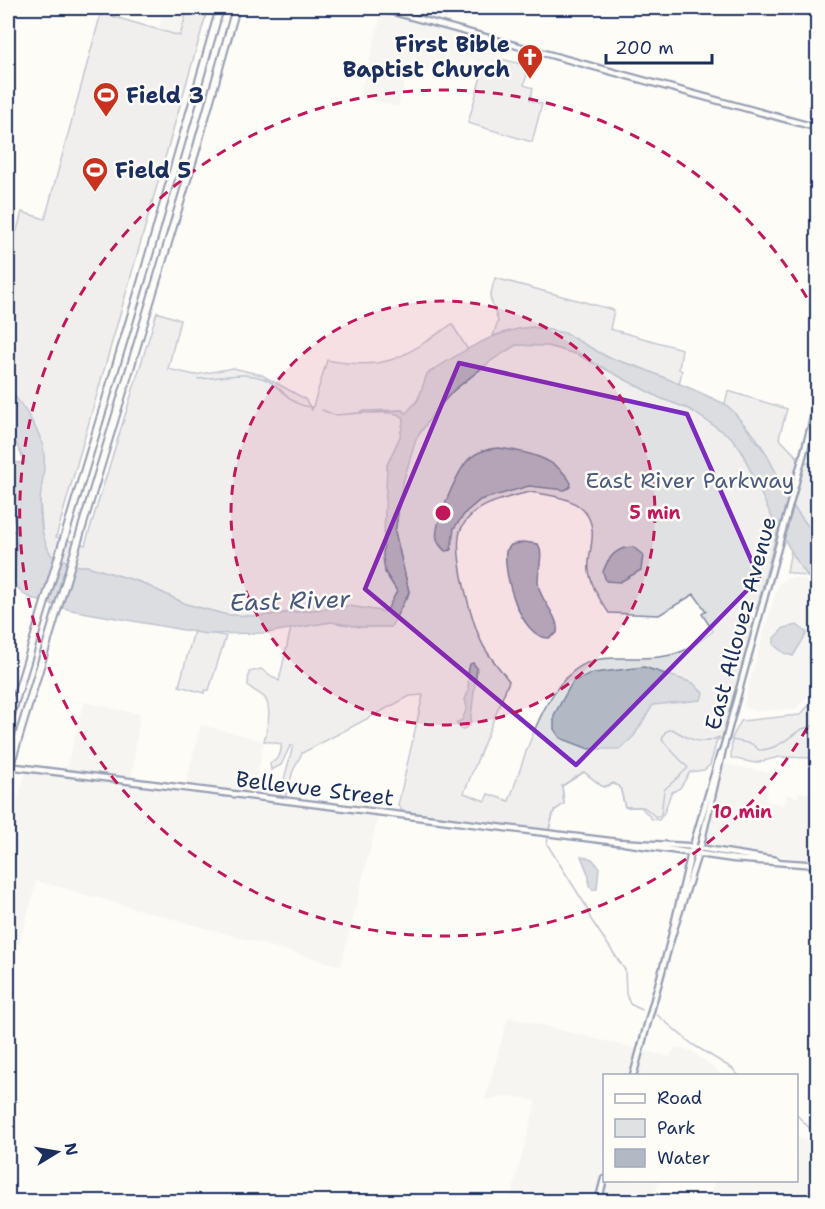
<svg xmlns="http://www.w3.org/2000/svg" width="825" height="1209" font-family="'Shantell Sans',sans-serif">
<style>
.built{fill:#edeeec}
.green{fill:#e0e1e3;stroke:#7e88a0;stroke-width:1.5;fill-rule:evenodd}
.water{fill:#b3b8c5;stroke:#76819c;stroke-width:1.5}
.lines{fill:none;stroke-linecap:round;stroke-linejoin:round}
.stream{stroke:#76819c;stroke-width:1.5}
.secondary-casing{stroke:#1b2f5e;stroke-width:9}
.highway-casing{stroke:#1b2f5e;stroke-width:10}
.secondary{stroke:#fdfcf7;stroke-width:4.5}
.highway{stroke:#fdfcf7;stroke-width:6}
.highway-bridge-casing{stroke:#1b2f5e;stroke-width:10;stroke-linecap:butt}
.highway-bridge{stroke:#fdfcf7;stroke-width:6}
.marked{fill:none;stroke:#7b2cbf;stroke-width:4.5;stroke-linejoin:round}
.ring{fill:none;stroke:#c2185b;stroke-width:3;stroke-dasharray:10 8}
.labels{text-anchor:middle;stroke-width:5;stroke-linejoin:round;paint-order:stroke}
.poi-label{font-size:22px;font-weight:bold;fill:#1b2f5e;stroke:#fdfcf7;text-anchor:start}
.park-label{font-size:22px;fill:#4c5c7f;stroke:#fdfcf7}
.street-label{font-size:22px;fill:#1b2f5e;stroke:#fdfcf7}
.water-label{font-size:24px;font-style:italic;fill:#49587d;stroke:#fdfcf7}
.centre{fill:#c2185b;stroke:#fdfcf7;stroke-width:3}
.ring-label{font-size:18px;text-anchor:middle;font-weight:bold;fill:#c2185b;stroke:#fdfcf7;stroke-width:5;stroke-linejoin:round;paint-order:stroke}
</style>
<rect width="100%" height="100%" fill="#fdfcf7"/>
<filter id="ink" filterUnits="userSpaceOnUse"><feTurbulence type="fractalNoise" baseFrequency=".0167" numOctaves="2"/><feDisplacementMap in="SourceGraphic" scale="12" xChannelSelector="R" yChannelSelector="G"/><feConvolveMatrix kernelMatrix="1 2 1 2 8 2 1 2 1" color-interpolation-filters="sRGB"/></filter>
<g filter="url(#ink)">
<g class="built">
<polygon points="164,8 188,8 180,36 158,30"/>
<polygon points="383,9 506,42 498,70 470,59 467,68 431,61 428,73 409,68 398,107 359,97"/>
<polygon points="792,577 804,579 817,593 817,686 796,709 755,711 743,706 766,624 779,583"/>
<polygon points="84,702 140,714 131,782 184,790 201,725 264,741 253,798 379,812 341,966 37,881 19,945 8,941 8,834 27,769 65,773"/>
<polygon points="723,764 772,773 765,800 784,805 787,794 797,797 799,792 817,794 817,861 710,847 705,844 704,839"/>
<polygon points="508,1017 670,1057 676,1047 692,1051 723,1075 604,1076 604,1180 659,1181 655,1196 674,1201 510,1201 536,1101 513,1096 485,1100"/>
<polygon points="797,1138 817,1142 817,1201 708,1201 714,1181 796,1180"/>
</g>
<g class="green">
<path d="M 188,8 L 208,8 L 56,537 L 85,545 L 157,312 L 180,320 L 168,369 L 195,375 L 233,368 L 262,375 L 305,399 L 312,410 L 327,360 C 389,372 404,356 452,324 L 468,350 L 427,374 C 423,390 418,402 406,414 L 402,410 L 360,411 C 374,417 393,407 404,418 L 400,437 L 387,465 L 385,572 L 397,591 L 407,599 L 409,592 L 395,532 L 403,482 L 416,439 L 435,411 L 453,391 L 492,360 L 515,345 L 548,346 L 579,355 L 660,398 L 689,409 L 731,437 L 741,450 L 778,528 L 757,608 L 750,609 L 749,615 L 754,621 L 722,738 L 717,740 L 710,765 L 704,770 L 690,772 L 680,788 L 671,793 L 664,813 L 659,820 L 652,819 L 641,807 L 625,807 L 620,787 L 614,784 L 603,787 L 584,772 L 562,786 L 564,804 L 554,811 L 549,831 L 402,811 L 398,805 L 423,695 L 410,696 L 302,753 L 293,771 L 285,799 L 279,798 L 293,746 L 290,746 L 281,765 L 271,770 L 270,763 C 279,760 282,754 281,744 L 264,741 C 267,729 273,707 264,697 C 260,693 253,691 248,685 L 249,672 L 261,669 L 279,681 L 291,628 L 331,622 L 361,627 L 391,627 L 386,612 L 349,606 L 259,616 L 227,615 L 186,604 L 140,582 L 87,566 L 79,566 L 50,555 L 43,539 L 34,428 L 8,386 L 8,263 L 22,212 L 45,219 L 101,13 L 180,36 ZM 530,492 C 554,496 588,498 592,529 C 594,543 587,558 589,571 C 592,588 600,600 609,613 L 659,615 L 694,594 L 706,611 L 702,614 L 713,631 C 704,638 693,647 683,651 C 657,662 628,656 601,659 C 546,666 526,757 509,801 L 488,794 L 485,801 L 464,793 L 509,681 C 501,670 491,659 484,647 C 473,628 450,547 462,527 C 475,503 506,498 530,492 Z"/>
<polygon points="501,59 529,66 524,85 533,88 530,100 542,104 532,142 468,123 484,66 498,70"/>
<path d="M 495,278 L 614,310 L 610,329 L 682,349 L 679,369 L 682,371 L 679,385 C 666,380 654,373 641,368 C 630,363 616,362 606,356 C 559,333 547,318 493,336 L 498,321 L 490,297 Z"/>
<polygon points="728,391 787,409 779,438 799,459 787,499 766,453 756,437 725,404"/>
<polygon points="805,462 817,466 817,538 793,506"/>
<polygon points="10,530 18,532 15,575 8,583 8,533"/>
<polygon points="791,550 808,577 787,572"/>
<polygon points="194,631 226,636 209,690 205,690 204,693 179,686"/>
<polygon points="817,697 817,758 779,757 755,763 731,758 732,738 741,721 800,715"/>
</g>
<g class="water">
<path d="M 533,327 L 565,333 L 607,357 L 641,368 L 692,389 L 725,404 L 733,411 L 766,453 L 783,486 L 785,496 L 817,538 L 817,588 L 800,566 L 774,522 L 741,450 L 731,437 L 689,409 L 660,398 L 579,355 L 548,346 L 516,345 L 492,360 L 453,391 L 435,411 L 416,439 L 403,482 L 395,532 L 409,592 L 391,627 L 361,627 L 331,622 L 266,633 L 206,634 L 71,610 L 33,599 L 23,594 L 14,583 L 18,532 L 8,500 L 8,462 L 25,463 L 8,425 L 8,386 C 20,403 37,425 43,446 C 46,461 43,477 41,492 C 38,514 41,536 51,555 L 78,566 L 87,566 L 140,582 L 186,604 L 227,615 L 259,616 L 349,606 L 386,612 L 397,591 L 385,572 L 383,557 L 387,465 L 400,437 L 404,418 C 394,408 351,414 335,415 L 402,410 L 406,413 L 418,400 L 427,374 C 460,353 493,330 533,327 Z"/>
<path d="M 499,448 C 526,452 556,457 571,483 L 570,487 L 565,490 L 529,486 L 480,500 L 466,512 L 454,528 L 451,550 L 445,551 C 442,548 438,544 437,539 C 433,525 458,471 468,460 C 476,452 489,448 499,448 Z"/>
<path d="M 524,542 L 538,544 C 544,554 538,569 538,581 C 538,600 560,615 557,633 L 549,638 C 520,638 503,574 506,551 L 511,545 Z"/>
<path d="M 633,547 L 643,555 L 641,570 L 620,582 L 606,581 L 603,572 C 608,557 617,547 633,547 Z"/>
<polygon points="797,625 807,633 793,656 784,653 774,645 774,638 784,628"/>
<path d="M 473,663 L 477,668 L 470,725 L 462,730 L 456,723 L 462,720 L 467,708 L 465,699 C 472,687 465,679 470,664 Z"/>
<polygon points="644,667 693,683 703,693 701,700 653,705 634,736 620,749 589,749 560,738 554,729 554,715 573,681 594,673"/>
<polygon points="581,856 592,859 599,867 597,889 593,890 589,886 589,876"/>
</g>
<g class="lines">
<g class="stream">
<path d="M 198,379 C 221,379 246,369 269,381 C 285,391 292,407 313,407"/>
<polyline points="322,410 335,415"/>
<path d="M 732,740 L 752,744 L 759,750 C 788,749 794,724 818,726"/>
<path d="M 549,828 L 554,811 L 564,804 L 562,786 L 584,772 L 603,787 L 614,783 L 620,787 L 625,807 L 644,807 L 656,817 L 661,815 L 664,790 L 688,768 L 662,740 L 665,732 L 672,729 C 687,738 702,747 719,737"/>
<polyline points="548,838 547,844 586,906 590,918 625,970 626,994 630,1004 642,1010"/>
<polyline points="656,1014 692,1044 733,1069 739,1076"/>
<polyline points="796,1114 818,1137"/>
</g>
<g class="secondary-casing">
<g id="secondary">
<polyline points="379,8 818,128"/>
<polyline points="8,766 618,842 686,846 776,860"/>
<polyline points="624,843 734,859 818,865"/>
<polyline points="670,942 701,844 723,749 818,401"/>
<polyline points="633,1076 670,942 691,853 720,754"/>
<polyline points="598,1202 604,1179"/>
</g>
</g>
<g class="highway-casing">
<g id="highway">
<polyline points="8,725 141,283 220,8"/>
<polyline points="13,756 196,150 236,8"/>
</g>
</g>
<use href="#secondary" class="secondary"/>
<use href="#highway" class="highway"/>
<g class="highway-bridge-casing">
<polyline id="highway-bridge" points="8,772 13,756"/>
</g>
<use href="#highway-bridge" class="highway-bridge"/>
</g>
</g>
<path d="M0 0H825V1209H0ZM 459,363 L 687,414 L 759,578 L 576,765 L 365,589 Z" fill="#fdfcf7" fill-opacity=".55" fill-rule="evenodd"/>
<path class="marked" d="M 459,363 L 687,414 L 759,578 L 576,765 L 365,589 Z"/>
<circle cx="443" cy="513" r="212" fill="#c2185b" fill-opacity=".12"/>
<g class="ring">
<circle cx="443" cy="513" r="212"/>
<path d="M816 712A423 423 0 1 1 816 314"/>
</g>
<defs>
<g id="church-pin" transform="scale(1.35)"><path d="M0 17L-7.5 6A9.5 9.5 0 1 1 7.5 6Z" fill="#c8321e" stroke="#fdfcf7"/><path d="M-1.2-6h2.4v3.5h3.3v2.4h-3.3V6h-2.4V-.1h-3.3v-2.4h3.3Z" fill="#fff"/></g>
<g id="stadium-pin" transform="scale(1.35)"><path d="M0 17L-7.5 6A9.5 9.5 0 1 1 7.5 6Z" fill="#c8321e" stroke="#fdfcf7"/><path d="M0-5a6.5 5 0 1 0 0 10a6.5 5 0 1 0 0-10ZM-3.5-1.8h7v3.6h-7Z" fill="#fff"/></g>
</defs>
<g fill-rule="evenodd">
<use href="#church-pin" x="530" y="57"/>
<use href="#stadium-pin" x="106" y="95"/>
<use href="#stadium-pin" x="95" y="170"/>
</g>
<g class="labels">
<g class="poi-label">
<text x="510" y="52" text-anchor="end">First Bible<tspan x="510" dy="25">Baptist Church</tspan></text>
<text x="126" y="103">Field 3</text>
<text x="115" y="178">Field 5</text>
</g>
<g class="park-label">
<text x="690" y="488">East River Parkway</text>
</g>
<g class="street-label">
<text transform="translate(740 623) rotate(-75)" y="8">East Allouez Avenue</text>
<text transform="translate(315 788) rotate(7)" y="8">Bellevue Street</text>
</g>
<g class="water-label">
<text transform="translate(290 601) rotate(-2)" y="8">East River</text>
</g>
</g>
<circle cx="443" cy="513" r="9" class="centre"/>
<g class="ring-label">
<text x="655" y="519">5 min</text>
<text x="742" y="818">10 min</text>
</g>
<rect width="825" height="1209" fill="none" stroke="#fdfcf7" stroke-width="30"/>
<rect x="15" y="15" width="795" height="1179" fill="none" stroke="#1b2f5e" stroke-width="2" filter="url(#ink)"/>
<rect x="603" y="1074" width="195" height="108" fill="#fdfcf7" stroke="#a3aaba" stroke-width="1.5"/>
<rect x="615" y="1094" width="30" height="9" fill="#fdfcf7" stroke="#a3aaba" stroke-width="1.5"/>
<text x="657" y="1104" font-size="18" fill="#1b2f5e">Road</text>
<rect x="615" y="1119" width="30" height="18" fill="#e0e1e3" stroke="#a3aaba" stroke-width="1.5"/>
<text x="657" y="1134" font-size="18" fill="#1b2f5e">Park</text>
<rect x="615" y="1149" width="30" height="18" fill="#b3b8c5" stroke="#a3aaba" stroke-width="1.5"/>
<text x="657" y="1164" font-size="18" fill="#1b2f5e">Water</text>
<g transform="translate(57 1152) rotate(79)" stroke="#fdfcf7" stroke-width="4.5" paint-order="stroke">
<path d="M0-4.5L10 22L0 15L-10 22Z" fill="#1b2f5e"/>
<text y="-9" font-size="16" font-weight="bold" text-anchor="middle" fill="#1b2f5e">N</text>
</g>
<path d="M606 54v9h106v-9" fill="none" stroke="#1b2f5e" stroke-width="3"/>
<text x="615" y="54" font-size="18" fill="#1b2f5e" stroke="#fdfcf7" stroke-width="4.5" paint-order="stroke">200 m</text>
</svg>
